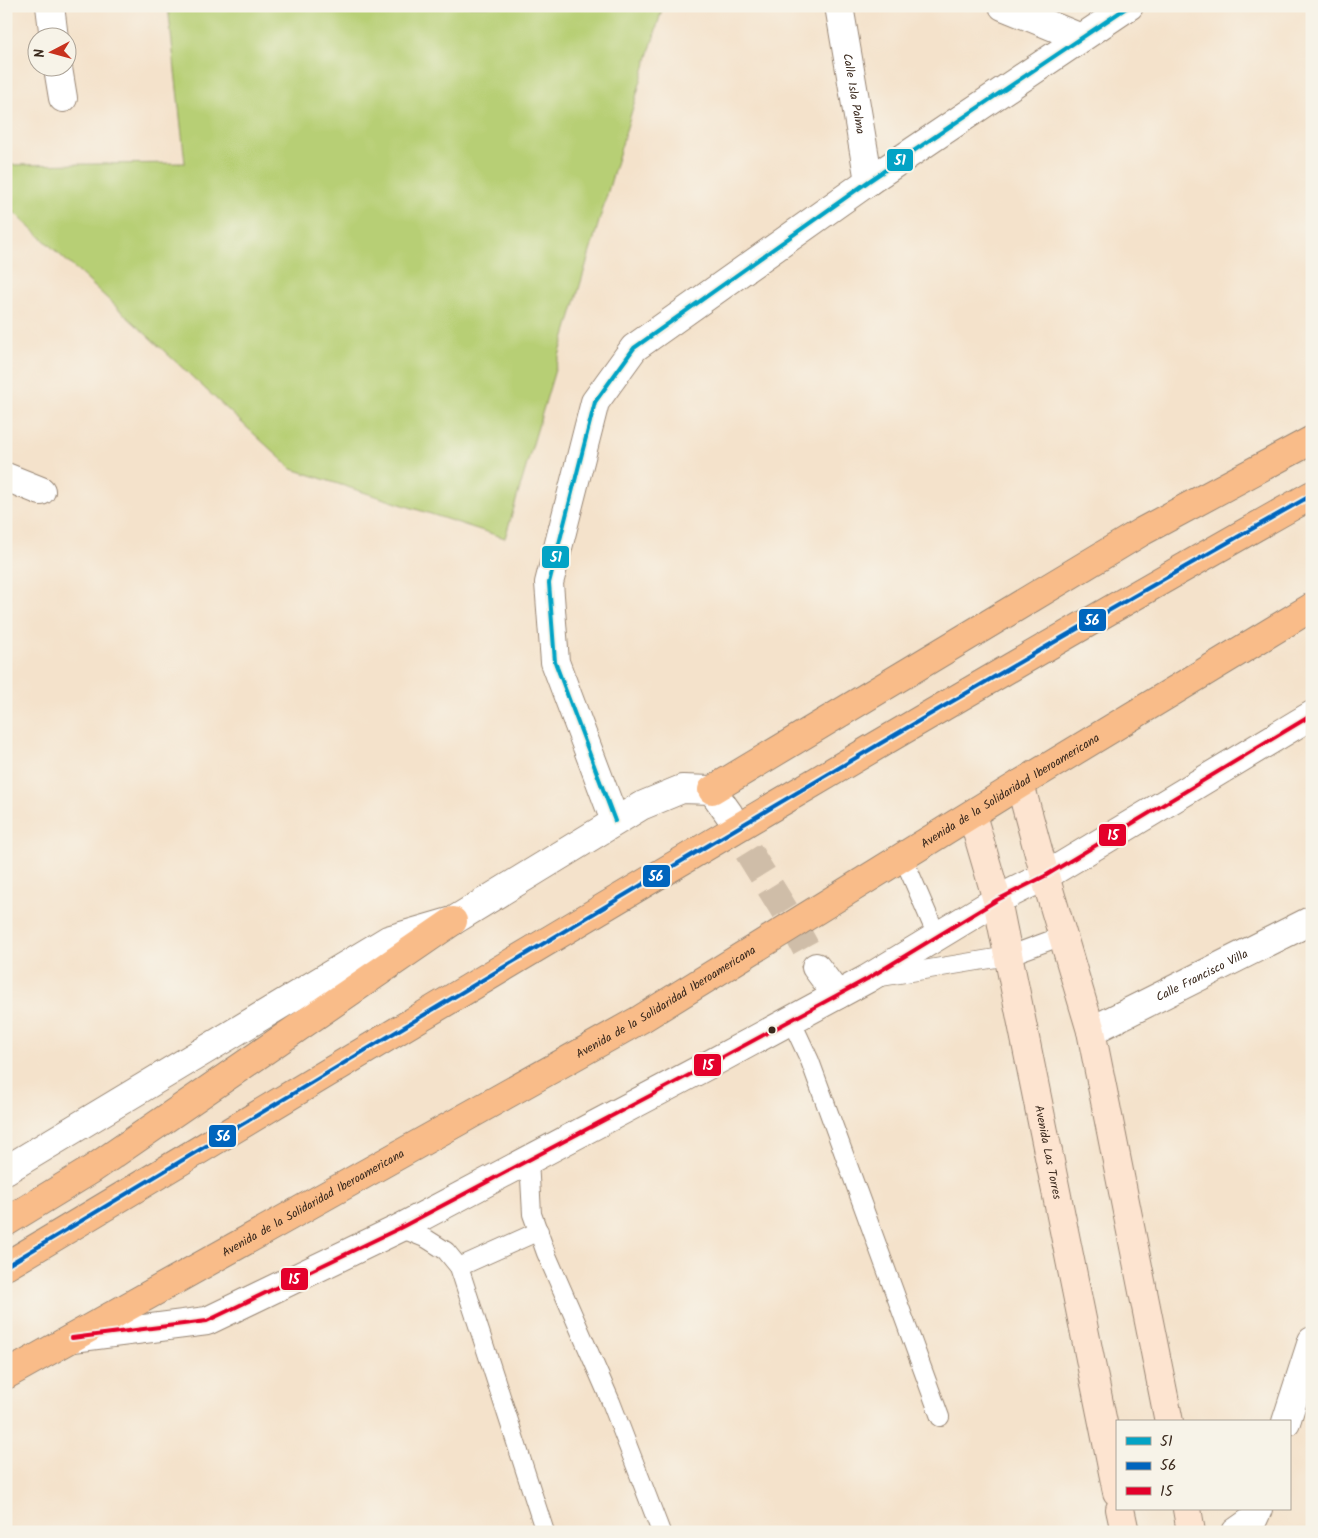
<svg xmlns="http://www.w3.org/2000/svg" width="1318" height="1538" font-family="Kalam,sans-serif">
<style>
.green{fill:#b7cf74;stroke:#797c49}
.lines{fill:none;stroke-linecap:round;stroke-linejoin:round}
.street-tunnel{stroke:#cfbda8;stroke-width:28;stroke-dasharray:28 14;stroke-linecap:butt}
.lane-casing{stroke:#988674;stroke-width:20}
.street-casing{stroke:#988674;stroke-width:30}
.secondary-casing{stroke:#988674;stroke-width:30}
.highway-casing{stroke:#988674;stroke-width:30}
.lane{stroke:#fff;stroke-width:18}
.street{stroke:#fff;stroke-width:28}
.secondary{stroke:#fde4d0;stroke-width:28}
.highway{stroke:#f9bc89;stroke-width:28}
.bus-1-casing{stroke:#f7f3e8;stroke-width:8}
.bus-2-casing{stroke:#f7f3e8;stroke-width:8}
.bus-3-casing{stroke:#f7f3e8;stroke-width:8}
.bus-1{stroke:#03a3c5;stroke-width:4}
.bus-2{stroke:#0065bd;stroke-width:4}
.bus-3{stroke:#e4002b;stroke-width:4}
.bus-dot{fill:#3b2a1e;stroke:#f7f3e8;stroke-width:2}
.labels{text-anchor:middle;stroke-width:5;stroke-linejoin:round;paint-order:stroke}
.street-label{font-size:12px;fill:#3b2a1e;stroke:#f7f3e8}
.line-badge{stroke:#f7f3e8;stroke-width:2}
.badge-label{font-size:14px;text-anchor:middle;font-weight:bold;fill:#fff}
</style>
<rect width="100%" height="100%" fill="#f7f3e8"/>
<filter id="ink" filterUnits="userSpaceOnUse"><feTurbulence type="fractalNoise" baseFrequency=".02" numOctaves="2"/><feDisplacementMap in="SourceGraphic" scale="10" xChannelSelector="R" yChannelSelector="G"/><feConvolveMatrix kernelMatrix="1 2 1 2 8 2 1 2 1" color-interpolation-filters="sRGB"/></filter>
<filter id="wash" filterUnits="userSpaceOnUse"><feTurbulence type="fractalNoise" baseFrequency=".0096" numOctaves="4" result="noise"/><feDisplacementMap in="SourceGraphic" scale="20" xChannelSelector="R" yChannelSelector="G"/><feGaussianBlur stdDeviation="1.12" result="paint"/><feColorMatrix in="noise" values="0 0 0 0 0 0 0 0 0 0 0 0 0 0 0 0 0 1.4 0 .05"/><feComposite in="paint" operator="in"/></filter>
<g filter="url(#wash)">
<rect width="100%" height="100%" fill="#f4e2cb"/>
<polygon class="green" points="168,6 663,6 505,538 292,469 6,205 6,165 185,163"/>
</g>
<g filter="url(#ink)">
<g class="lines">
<polyline class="street-tunnel" points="729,814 738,835 791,921 816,967"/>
<g class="lane-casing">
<g id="lane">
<polyline points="903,857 937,936"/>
<polyline points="881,977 1008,956 1062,936"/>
<polyline points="791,1020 810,1061 940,1417"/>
<polyline points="529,1160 532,1214 546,1253 611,1402 661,1532"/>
<polyline points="400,1228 427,1239 446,1251 459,1267 545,1532"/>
<polyline points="459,1267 539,1231"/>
</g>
</g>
<g class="street-casing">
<g id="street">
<polyline points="50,6 54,38"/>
<path id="s1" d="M 839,6 L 869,181"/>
<polyline points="1003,6 1081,38"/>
<polyline points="58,68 63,98"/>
<polyline points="6,477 41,491"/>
<polyline points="615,821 555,662 549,583 595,402 634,348 869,181 1129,6"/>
<polyline points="816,967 837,995"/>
<path id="s2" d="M 1091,1031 L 1312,920"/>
<polyline points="6,1170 388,940 453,921 641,806 682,789 712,790 729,814"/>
<polyline points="73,1338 207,1321 400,1228 710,1064 867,979 997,900 1045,876 1312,715"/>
<polyline points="1286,1422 1312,1341"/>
<polyline points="1236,1532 1253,1520 1258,1509"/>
</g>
</g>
<g class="secondary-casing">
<g id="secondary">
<polyline points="1020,784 1045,876 1091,1031 1169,1422"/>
<path id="s3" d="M 972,815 L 997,900 L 1117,1492"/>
<polyline points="1120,1509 1125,1532"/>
<polyline points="1187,1509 1191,1532"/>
</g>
</g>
<g class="highway-casing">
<g id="highway">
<polyline points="712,790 1143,531 1312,440"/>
<polyline points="6,1222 91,1170 453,921"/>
<path d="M 6,1266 C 440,1006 871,743 1312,495"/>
<path id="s4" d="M 6,1375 L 641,1019 L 1020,784 L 1312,607"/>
</g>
</g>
<use href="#lane" class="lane"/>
<use href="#street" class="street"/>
<use href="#secondary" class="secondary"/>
<use href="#highway" class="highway"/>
<g class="bus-1-casing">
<polyline id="bus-1" points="615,821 555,662 549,583 595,402 634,348 869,181 1129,6"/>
</g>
<g class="bus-2-casing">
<path id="bus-2" d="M 6,1266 C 440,1006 871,743 1312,495"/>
</g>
<g class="bus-3-casing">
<polyline id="bus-3" points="72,1338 207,1321 400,1228 710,1064 867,979 997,900 1045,876 1312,715"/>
</g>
<use href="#bus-1" class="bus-1"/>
<use href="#bus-2" class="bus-2"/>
<use href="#bus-3" class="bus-3"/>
</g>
</g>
<circle class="bus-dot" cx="772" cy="1030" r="4.5"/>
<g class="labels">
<g class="street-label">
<text dy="4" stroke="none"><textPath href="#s1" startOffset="89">Calle Isla Palma</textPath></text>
<text dy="4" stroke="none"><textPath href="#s4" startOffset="1162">Avenida de la Solidaridad Iberoamericana</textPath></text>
<text dy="4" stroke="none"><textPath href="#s2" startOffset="124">Calle Francisco Villa</textPath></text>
<text dy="4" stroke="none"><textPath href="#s4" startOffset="758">Avenida de la Solidaridad Iberoamericana</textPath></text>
<text dy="4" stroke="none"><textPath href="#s3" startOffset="346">Avenida Las Torres</textPath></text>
<text dy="4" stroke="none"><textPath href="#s4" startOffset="352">Avenida de la Solidaridad Iberoamericana</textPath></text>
</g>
</g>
<g class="line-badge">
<rect x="886" y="148" width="28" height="24" rx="5" fill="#03a3c5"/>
<rect x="541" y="545" width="29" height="24" rx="5" fill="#03a3c5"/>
<rect x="1078" y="608" width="29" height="24" rx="5" fill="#0065bd"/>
<rect x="1098" y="823" width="29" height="24" rx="5" fill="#e4002b"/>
<rect x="642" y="864" width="29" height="24" rx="5" fill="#0065bd"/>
<rect x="693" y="1053" width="29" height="24" rx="5" fill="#e4002b"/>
<rect x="208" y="1124" width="29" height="24" rx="5" fill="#0065bd"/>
<rect x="280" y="1267" width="29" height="24" rx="5" fill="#e4002b"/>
</g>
<g class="badge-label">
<text x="900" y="165">51</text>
<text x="556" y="562">51</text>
<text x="1092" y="625">56</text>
<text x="1113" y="840">15</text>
<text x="656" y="881">56</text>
<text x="708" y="1070">15</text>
<text x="223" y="1141">56</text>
<text x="294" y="1284">15</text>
</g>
<rect width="1318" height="1538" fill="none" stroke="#f7f3e8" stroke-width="25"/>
<rect x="1116" y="1420" width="175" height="90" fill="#f7f3e8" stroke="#aca397"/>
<rect x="1126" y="1437" width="25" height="8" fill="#03a3c5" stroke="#aca397"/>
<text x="1160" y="1446" font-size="15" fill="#3b2a1e">51</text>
<rect x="1126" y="1462" width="25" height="8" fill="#0065bd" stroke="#aca397"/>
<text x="1160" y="1470" font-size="15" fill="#3b2a1e">56</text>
<rect x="1126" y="1487" width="25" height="8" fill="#e4002b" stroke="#aca397"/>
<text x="1160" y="1496" font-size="15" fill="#3b2a1e">15</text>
<g transform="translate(52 52) rotate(264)"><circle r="24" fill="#f7f3e8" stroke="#aca397"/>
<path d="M0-4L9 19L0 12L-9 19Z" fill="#c8321e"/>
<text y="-8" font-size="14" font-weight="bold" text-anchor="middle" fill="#3b2a1e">N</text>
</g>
</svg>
